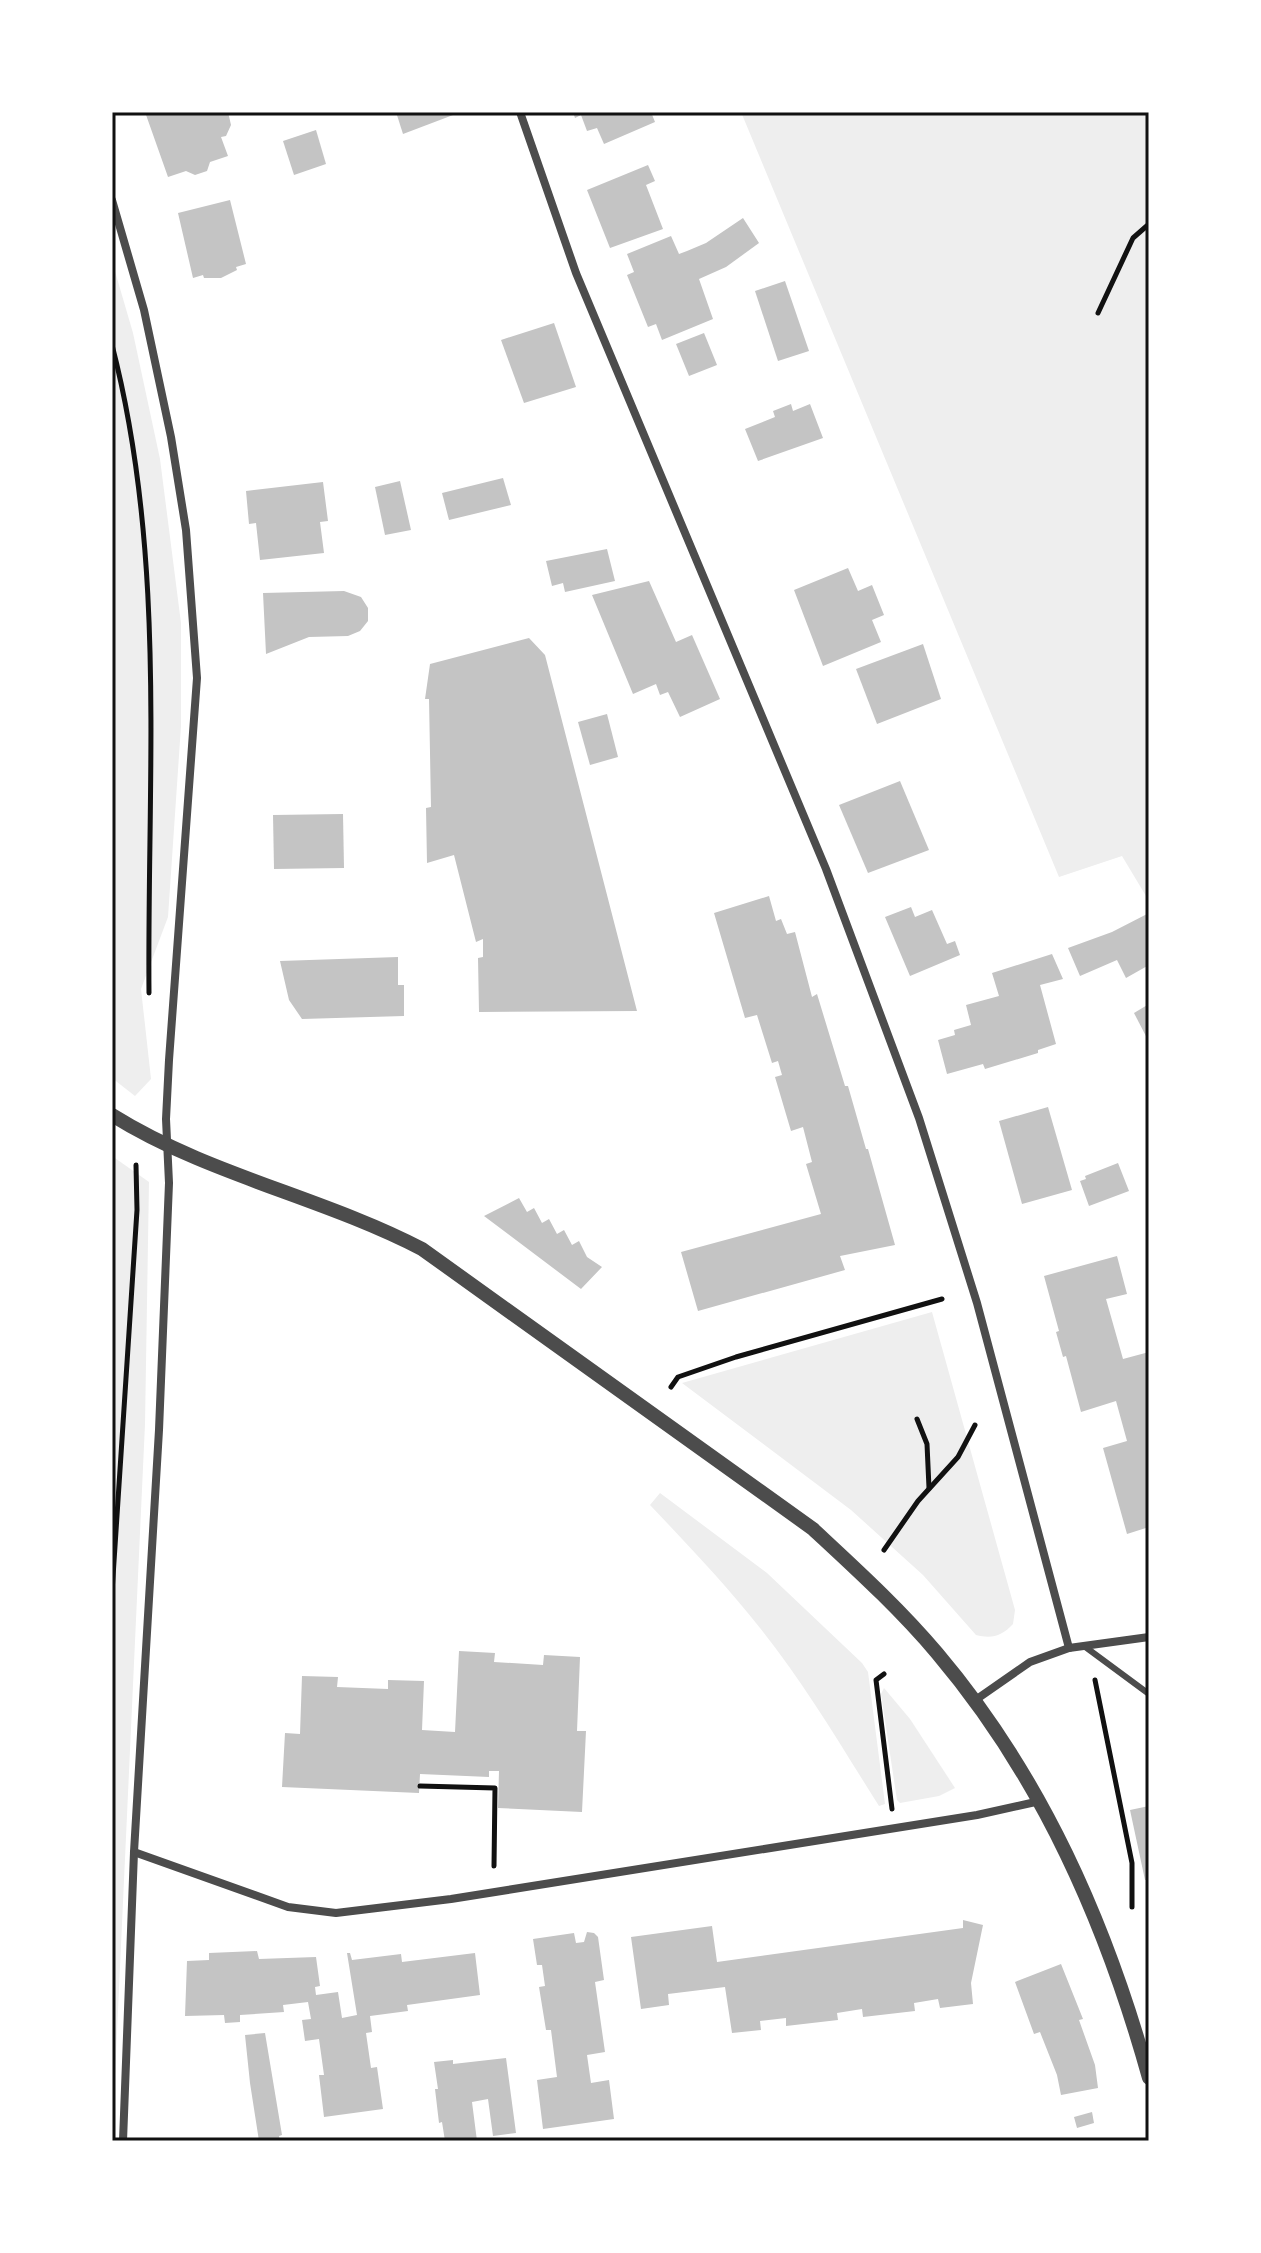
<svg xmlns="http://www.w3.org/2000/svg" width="1261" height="2253" font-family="Manrope,sans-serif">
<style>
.green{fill:#eee}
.building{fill:#c4c4c4}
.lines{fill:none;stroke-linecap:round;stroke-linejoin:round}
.path{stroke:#111;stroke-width:5}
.service{stroke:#4c4c4c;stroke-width:6}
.minor{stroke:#4c4c4c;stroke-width:8}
.tertiary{stroke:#4c4c4c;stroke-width:14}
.neatline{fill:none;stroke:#111;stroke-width:3}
</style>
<rect width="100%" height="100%" fill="#fff"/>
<g class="green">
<polygon points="741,112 1149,112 1149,901 1122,856 1059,877"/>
<polygon points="112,261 133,333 160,459 181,623 181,726 168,917 141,989 151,1079 135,1096 112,1078"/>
<polygon points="112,1156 149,1182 145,1424 112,2141"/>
<path d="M 932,1312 L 1015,1610 L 1013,1624 C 1002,1636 992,1639 976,1635 L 923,1575 L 851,1510 L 682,1383 Z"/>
<path d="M 660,1493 L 767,1573 L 862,1663 L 868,1672 L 885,1804 L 879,1806 C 841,1746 805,1684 760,1628 C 726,1585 688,1545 650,1505 Z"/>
<polygon points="884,1688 910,1719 955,1788 939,1796 900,1803 897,1800 881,1694"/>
</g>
<g class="building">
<polygon points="145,112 228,112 231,125 226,136 221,137 228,156 210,162 207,171 195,175 186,171 168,177"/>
<polygon points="396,112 461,112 403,134"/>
<polygon points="573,112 651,112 655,122 604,144 597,128 587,131 581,115 575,118"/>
<polygon points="316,130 326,164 294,175 283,141"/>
<polygon points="648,165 655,181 646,185 663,229 610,248 587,190"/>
<polygon points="230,200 246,264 236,267 237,270 221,278 204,278 203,275 193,278 178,213"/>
<polygon points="743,218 759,243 726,267 699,279 713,319 662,340 656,324 648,327 627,275 634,272 627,254 671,236 679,254 687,251 706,243"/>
<polygon points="785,281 809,351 778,361 755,291"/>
<polygon points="554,323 576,387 524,403 501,340"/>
<polygon points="704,333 717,365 689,376 676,344"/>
<polygon points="791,404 793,411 810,404 823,438 758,461 745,429 775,417 773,411"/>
<polygon points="503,478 511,505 449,520 442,493"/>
<polygon points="400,481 411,530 385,535 375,487"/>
<polygon points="323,482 328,521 320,522 324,553 260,560 256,523 249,524 246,491"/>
<polygon points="607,549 615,581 565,592 563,583 552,586 546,561"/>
<polygon points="848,568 858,591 872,585 884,615 872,620 881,642 823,666 794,590"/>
<polygon points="649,581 676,642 692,635 720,699 680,717 668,692 660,695 656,684 633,694 592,595"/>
<polygon points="344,591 361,597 368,608 368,621 360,631 348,636 309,637 266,654 263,593"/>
<polygon points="529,638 545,655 637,1011 479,1012 478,958 483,957 483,939 476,942 454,855 427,863 426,808 431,807 429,699 425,699 430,664"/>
<polygon points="923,644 941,699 877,724 856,669"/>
<polygon points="607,714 618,757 590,765 578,722"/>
<polygon points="900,781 929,850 868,873 839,805"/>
<polygon points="343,814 344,868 274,869 273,815"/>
<polygon points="769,896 776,921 781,919 787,934 795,932 812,997 817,994 845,1086 848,1086 866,1149 868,1149 895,1245 840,1256 845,1270 698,1311 681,1252 821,1214 806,1164 812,1162 803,1127 791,1131 775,1077 782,1075 778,1061 772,1063 757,1015 745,1018 714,913"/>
<polygon points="911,907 915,917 932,910 947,944 955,941 960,955 910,976 885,917"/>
<polygon points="1149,913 1149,965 1126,978 1117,960 1080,976 1068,948 1112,932"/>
<polygon points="1052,954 1063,979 1040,985 1056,1044 1038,1050 1038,1053 985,1069 983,1064 947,1074 938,1040 955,1035 954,1030 971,1025 966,1005 999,996 992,973"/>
<polygon points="398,957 398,985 404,985 404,1016 302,1019 289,1000 280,961"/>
<polygon points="1149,1004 1149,1042 1134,1013"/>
<polygon points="1048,1107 1072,1190 1022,1204 999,1121"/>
<polygon points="1118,1163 1129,1191 1089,1206 1080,1181 1086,1179 1085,1176"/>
<polygon points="519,1198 527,1212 534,1208 542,1223 549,1219 557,1234 564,1230 572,1245 579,1241 587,1257 602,1267 581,1289 484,1216"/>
<polygon points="1117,1256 1127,1294 1106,1299 1123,1359 1149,1352 1149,1527 1127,1534 1103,1448 1127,1441 1116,1401 1081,1412 1066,1356 1063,1357 1056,1332 1059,1331 1044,1276"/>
<polygon points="459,1651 495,1653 494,1662 543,1665 544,1655 580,1657 577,1731 586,1731 582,1812 498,1808 499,1771 489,1771 489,1777 420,1774 419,1793 282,1787 285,1733 300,1734 302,1676 338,1677 337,1687 388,1689 388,1680 424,1681 422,1730 455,1732"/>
<polygon points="1149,1806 1149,1873 1146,1874 1148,1880 1145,1880 1130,1810"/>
<polygon points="963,1920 983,1925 971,1983 973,2004 940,2008 938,1999 914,2003 915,2011 863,2017 862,2009 837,2013 838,2020 786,2026 786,2018 760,2021 761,2030 732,2033 725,1987 668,1994 669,2005 641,2009 631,1937 712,1926 717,1962 963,1928"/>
<polygon points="587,1932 594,1933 598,1937 604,1980 595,1982 605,2052 587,2055 591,2083 609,2080 614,2119 543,2129 537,2080 557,2077 551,2030 546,2030 539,1987 545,1986 542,1965 537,1965 533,1939 574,1933 576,1943 584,1942"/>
<polygon points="257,1951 259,1959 316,1957 320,1986 315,1987 316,1995 338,1992 342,2018 357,2015 347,1953 350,1953 352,1960 401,1954 402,1962 475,1953 480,1995 407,2005 408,2011 370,2016 372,2032 366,2033 371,2068 377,2067 383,2109 324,2117 319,2075 324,2075 319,2039 305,2041 302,2020 311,2019 308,2002 283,2005 284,2012 240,2015 240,2022 225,2023 224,2015 185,2016 187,1961 209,1960 209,1953"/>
<polygon points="1061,1964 1083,2019 1079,2020 1095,2065 1098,2088 1061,2095 1057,2075 1040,2032 1034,2034 1015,1982"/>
<polygon points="265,2033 282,2135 279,2136 280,2141 259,2141 250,2083 245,2035"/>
<polygon points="506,2058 516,2133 493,2136 488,2099 472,2102 477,2141 445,2141 442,2122 439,2123 435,2089 438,2089 434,2062 453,2060 453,2064"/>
<polygon points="1092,2112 1094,2123 1077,2128 1074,2117"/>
</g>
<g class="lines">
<g class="path">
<polyline points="1098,313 1133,238 1149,224"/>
<path d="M 112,345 C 167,557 147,777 149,993"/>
<polyline points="671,1387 678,1377 736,1357 942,1299"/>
<polyline points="917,1419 927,1444 929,1488"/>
<polyline points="884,1550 918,1501 958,1457 975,1425"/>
<polyline points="112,1592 137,1210 136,1165"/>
<polyline points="884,1674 876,1680 892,1809"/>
<polyline points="1095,1680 1132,1863 1132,1907"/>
<polyline points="420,1786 495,1788 494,1866"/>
</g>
<polyline class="service" points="1084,1646 1149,1694"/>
<g class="minor">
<polyline points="520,112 576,273 826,869 919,1118 977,1303 1069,1648"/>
<polyline points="112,200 144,310 171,437 186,530 195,651 197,678 169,1060 166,1119 169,1183 159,1430 134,1852 123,2141"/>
<polyline points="974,1701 1030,1662 1069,1648 1149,1637"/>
<polyline points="134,1852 288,1907 336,1913 451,1899 977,1815 1040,1801"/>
</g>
<path class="tertiary" d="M 112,1115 C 208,1175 322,1197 422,1249 L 813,1529 C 856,1569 899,1608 937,1653 C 1042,1777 1106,1923 1149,2078"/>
</g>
<rect width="1261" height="2253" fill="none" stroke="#ffffff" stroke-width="228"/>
<rect x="114" y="114" width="1033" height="2025" class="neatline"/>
</svg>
